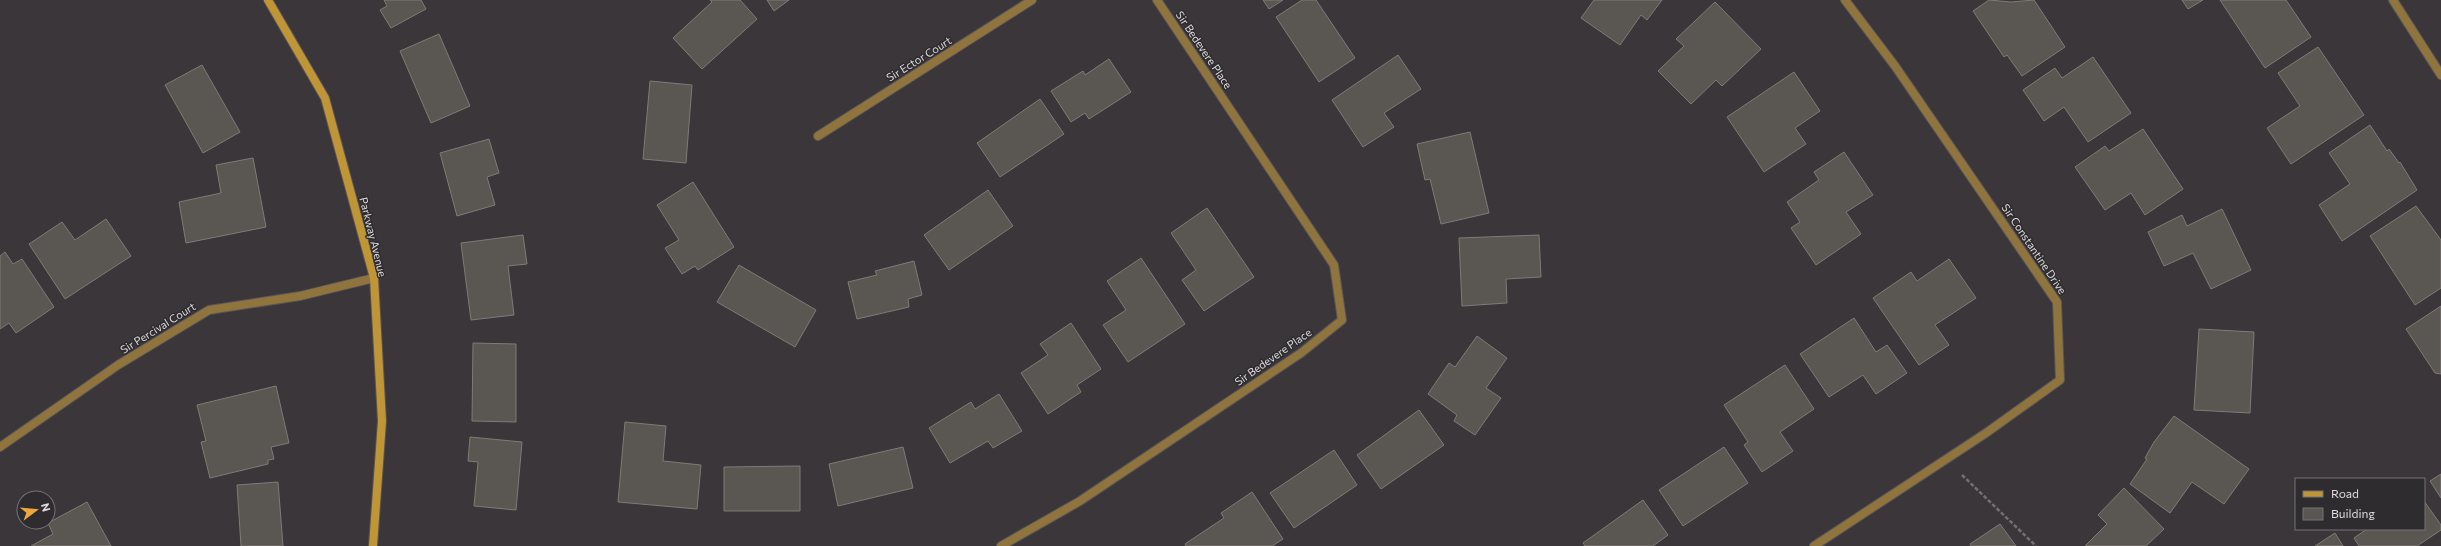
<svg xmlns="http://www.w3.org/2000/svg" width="2441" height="546" font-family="Commissioner,sans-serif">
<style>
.building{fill:#5a5652;stroke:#807b77}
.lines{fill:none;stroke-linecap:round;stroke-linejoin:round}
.street-casing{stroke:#585458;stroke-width:10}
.secondary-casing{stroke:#585458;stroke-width:10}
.path{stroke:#737073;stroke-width:2.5;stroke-dasharray:4 2;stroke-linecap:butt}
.street{stroke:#8f743d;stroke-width:8}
.secondary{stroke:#c09535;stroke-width:8}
.labels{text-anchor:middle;stroke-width:3;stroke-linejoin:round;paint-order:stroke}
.street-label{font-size:11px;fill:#dedcde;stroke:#2f2c2f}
</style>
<rect width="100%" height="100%" fill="#3a363a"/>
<g class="building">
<polygon points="384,0 421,0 426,9 391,28 380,10 387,6"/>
<polygon points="710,0 740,0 757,19 702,69 673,38 712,2"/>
<polygon points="767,0 789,0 774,11"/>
<polygon points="1263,0 1283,0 1269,9"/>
<polygon points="1302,0 1316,0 1355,58 1319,82 1276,17"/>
<polygon points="1594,0 1662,0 1647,20 1641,15 1620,45 1581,18"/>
<polygon points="1989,0 2011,2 2034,0 2065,47 2022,76 2007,55 2004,57 1973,11"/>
<polygon points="2182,0 2203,0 2188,9"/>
<polygon points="2220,0 2286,0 2311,37 2265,68"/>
<polygon points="1715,2 1761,49 1722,86 1716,80 1691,104 1658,71 1684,46 1676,39"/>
<polygon points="439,34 470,106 431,123 400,51"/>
<polygon points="2318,47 2364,115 2291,164 2267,128 2300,106 2278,73"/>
<polygon points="1398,55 1421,89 1384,113 1394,127 1363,147 1332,100"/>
<polygon points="2093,57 2131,113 2088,142 2064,107 2044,121 2023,90 2055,68 2062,78"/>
<polygon points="1109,59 1131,92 1089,119 1085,113 1071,122 1051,91 1083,71 1085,75"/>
<polygon points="202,65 240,132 203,153 165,85"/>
<polygon points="1794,72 1820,111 1795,128 1806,144 1764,172 1727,117"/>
<polygon points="650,81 692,85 686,163 643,159"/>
<polygon points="1040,99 1064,134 1000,177 977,143"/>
<polygon points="2370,125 2387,151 2389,149 2399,163 2400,162 2417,190 2342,241 2319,205 2350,184 2329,153"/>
<polygon points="2143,129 2183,189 2145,215 2131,193 2105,210 2075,167 2105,146 2109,151"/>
<polygon points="1470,132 1489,213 1441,224 1430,179 1425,180 1417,144"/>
<polygon points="489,139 499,173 487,177 495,205 457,216 440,153"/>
<polygon points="1844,152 1873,195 1846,212 1861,234 1816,265 1791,228 1800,222 1787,202 1819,180 1814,172"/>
<polygon points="253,158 266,227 186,243 179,202 221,193 216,165"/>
<polygon points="693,182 734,247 698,270 695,266 682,274 665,248 679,240 657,205"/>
<polygon points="988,190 1013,226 949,270 924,235"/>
<polygon points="2416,206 2441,240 2441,288 2415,305 2370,236"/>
<polygon points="1207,208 1254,277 1204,311 1182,280 1196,270 1171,233"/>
<polygon points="2222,209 2251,270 2211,289 2193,253 2164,266 2148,232 2182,215 2187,226"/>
<polygon points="106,219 131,256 65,299 29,244 62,222 75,240"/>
<polygon points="523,235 527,264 508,266 514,315 471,320 461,243"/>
<polygon points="1539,235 1541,277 1506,279 1507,303 1462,306 1459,238"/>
<polygon points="5,252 13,264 22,259 54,307 16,333 9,323 0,329 0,256"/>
<polygon points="1141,258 1185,324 1128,362 1103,325 1126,310 1107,281"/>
<polygon points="1949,259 1976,298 1935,325 1949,345 1919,365 1873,298 1911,272 1917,281"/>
<polygon points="914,261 922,295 908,299 909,307 857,319 848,282 877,275 875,271"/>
<polygon points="739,265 816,310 795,347 717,302"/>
<polygon points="2441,306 2441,374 2435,373 2406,329"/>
<polygon points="1854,318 1876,352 1887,345 1907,373 1876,394 1863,375 1829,397 1800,354"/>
<polygon points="1071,323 1101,369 1077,385 1081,392 1048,414 1021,373 1048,355 1040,344"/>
<polygon points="2199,329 2254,332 2250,413 2194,410"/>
<polygon points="1477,336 1507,358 1486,388 1501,398 1475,435 1454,421 1457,415 1428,394 1449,363 1455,367"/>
<polygon points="473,343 516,344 516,422 472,421"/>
<polygon points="1785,365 1814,409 1780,432 1793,451 1762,472 1744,445 1748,442 1724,405"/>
<polygon points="276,386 289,443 271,447 274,459 268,460 268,464 210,478 201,442 206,441 197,405"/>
<polygon points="999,394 1022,431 993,448 988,441 950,463 929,428 971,402 975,409"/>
<polygon points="1419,410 1444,445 1381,489 1357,455"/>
<polygon points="2174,416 2249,469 2224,504 2192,482 2170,513 2130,484 2147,459 2145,458 2154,442"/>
<polygon points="625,422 666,426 663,461 701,465 697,509 618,502"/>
<polygon points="470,437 522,442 516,510 474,506 478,462 468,461"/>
<polygon points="903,447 913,488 838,506 829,464"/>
<polygon points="1724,447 1748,483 1683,526 1659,490"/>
<polygon points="1334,450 1357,485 1294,528 1270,493"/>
<polygon points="800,466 800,511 724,511 724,467"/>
<polygon points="2441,474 2441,498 2430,481"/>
<polygon points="278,482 283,546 241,546 237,485"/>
<polygon points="2124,488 2164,529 2146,546 2085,546 2107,524 2098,515"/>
<polygon points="1252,492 1283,539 1272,546 1186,546 1185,544 1224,518 1221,513"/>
<polygon points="1643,500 1668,535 1653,546 1585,546 1583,543"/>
<polygon points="2424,501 2441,525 2441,530 2417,546 2359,546 2354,538 2367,529 2424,529"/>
<polygon points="87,502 111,546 31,546 53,534 48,523"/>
<polygon points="2000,524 2016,546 1971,546 1970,544"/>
<polygon points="2335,533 2343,546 2315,546"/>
</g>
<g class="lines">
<g class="street-casing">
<g id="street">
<polyline points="2393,0 2441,75"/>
<polyline points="818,136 1032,0"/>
<polyline points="0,447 118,365 209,310 300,296 374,278"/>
<polyline points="1001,546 1080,501 1301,353 1342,320 1334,265 1157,0"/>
<polyline points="1814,546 1986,433 2060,380 2057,302 1895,66 1845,0"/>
</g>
</g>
<g class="secondary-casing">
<polyline id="secondary" points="268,0 325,98 374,278 382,421 373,546"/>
</g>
<polyline class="path" points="1962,475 2036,546"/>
<use href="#street" class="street"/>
<use href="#secondary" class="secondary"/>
</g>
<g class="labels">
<g class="street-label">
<text transform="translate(1204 50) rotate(56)" y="4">Sir Bedevere Place</text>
<text transform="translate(919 59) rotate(-32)" y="4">Sir Ector Court</text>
<text transform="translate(373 237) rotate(76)" y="4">Parkway Avenue</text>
<text transform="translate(2034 249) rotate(56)" y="4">Sir Constantine Drive</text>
<text transform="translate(158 328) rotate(-32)" y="4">Sir Percival Court</text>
<text transform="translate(1273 357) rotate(-35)" y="4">Sir Bedevere Place</text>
</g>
</g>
<rect x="2295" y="478" width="130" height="52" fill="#2f2c2f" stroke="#757275"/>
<rect x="2303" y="491" width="20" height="6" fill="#c09535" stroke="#757275"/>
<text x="2331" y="498" font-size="12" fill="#dedcde">Road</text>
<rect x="2303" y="508" width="20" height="12" fill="#5a5652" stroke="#757275"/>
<text x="2331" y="518" font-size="12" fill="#dedcde">Building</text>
<g transform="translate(36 510) rotate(74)"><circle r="19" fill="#2f2c2f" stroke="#757275"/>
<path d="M0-3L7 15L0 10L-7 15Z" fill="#efa73d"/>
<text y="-6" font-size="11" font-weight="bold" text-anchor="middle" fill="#dedcde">N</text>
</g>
</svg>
